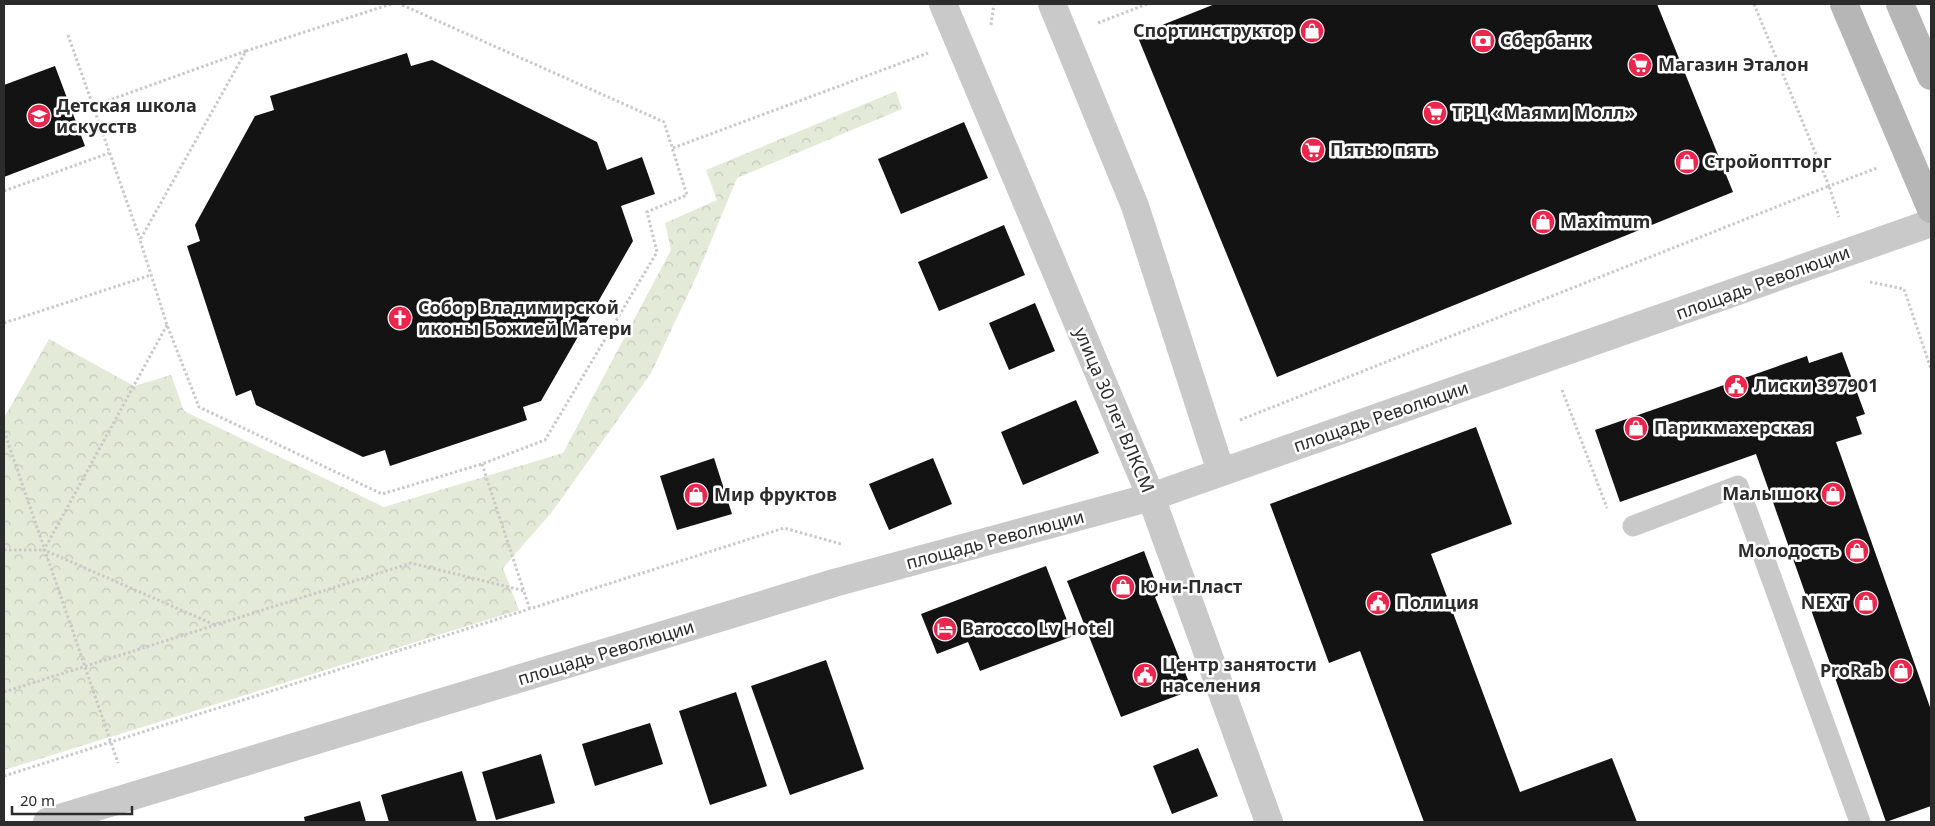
<svg xmlns="http://www.w3.org/2000/svg" width="1935" height="826" font-family="'Noto Sans',sans-serif">
<style>
.park{fill:url(#park-crowns)}
.building{fill:#131313}
.lines{fill:none;stroke-linecap:round;stroke-linejoin:round}
.path{stroke:#c9c9c9;stroke-width:3;stroke-dasharray:2.5 2.5;stroke-linecap:butt}
.service{stroke:#c9c9c9;stroke-width:21}
.minor{stroke:#c9c9c9;stroke-width:28}
.secondary{stroke:#b6b6b6;stroke-width:28}
.labels{text-anchor:middle;stroke-width:5;stroke-linejoin:round;paint-order:stroke}
.poi-label{font-size:18px;font-weight:bold;fill:#2c2c2c;stroke:#fff;text-anchor:start}
.street-label{font-size:18px;fill:#2c2c2c;stroke:#fff}
</style>
<defs>
<pattern id="park-crowns" width="20" height="18" patternUnits="userSpaceOnUse" patternTransform="scale(1.25)"><rect width="20" height="18" fill="#e4ead8"/><path d="M2 6a3 3 0 1 1 6 0M12 15a3 3 0 1 1 6 0" fill="none" stroke="#c4c9ba"/></pattern>
</defs>
<rect width="100%" height="100%" fill="#fff"/>
<polygon class="park" points="896,91 902,109 737,178 697,275 651,373 552,512 503,568 519,610 4,770 4,418 49,339 134,386 171,375 184,411 384,507 563,453 671,250 665,223 717,200 706,170"/>
<g class="building">
<polygon points="1215,4 1657,4 1733,192 1277,377 1137,35"/>
<polygon points="407,53 411,66 432,60 597,142 607,170 642,157 655,194 621,206 633,241 541,401 523,407 527,420 390,466 385,450 363,457 256,405 251,390 236,396 187,246 200,241 195,225 255,116 274,110 270,96"/>
<polygon points="55,66 85,146 4,177 4,85"/>
<polygon points="964,122 988,178 901,214 878,159"/>
<polygon points="1004,225 1025,275 939,311 918,262"/>
<polygon points="1035,303 1055,351 1009,370 989,323"/>
<polygon points="1842,352 1865,414 1856,417 1862,434 1836,442 1931,710 1931,806 1886,822 1756,454 1620,502 1595,430 1807,356 1809,363"/>
<polygon points="1076,400 1099,453 1023,485 1001,432"/>
<polygon points="1476,427 1512,524 1431,554 1520,792 1612,758 1637,822 1424,822 1360,651 1329,663 1270,504"/>
<polygon points="714,458 732,514 677,530 660,476"/>
<polygon points="933,458 952,504 889,530 869,484"/>
<polygon points="1144,551 1160,594 1155,597 1192,690 1121,717 1067,581"/>
<polygon points="1046,566 1073,636 980,671 968,642 937,654 921,614"/>
<polygon points="826,660 864,769 790,795 751,686"/>
<polygon points="736,692 767,786 710,805 679,711"/>
<polygon points="650,723 663,764 595,786 582,744"/>
<polygon points="1198,748 1218,796 1172,814 1153,766"/>
<polygon points="541,754 555,803 496,820 482,772"/>
<polygon points="462,771 477,822 389,822 381,795"/>
<polygon points="360,801 366,822 305,822 304,817"/>
</g>
<g class="lines">
<g class="path">
<polyline points="391,4 246,51 140,240 167,325 199,407 382,494 482,464 545,440 657,252 647,212 687,195 664,122 400,4"/>
<polyline points="1754,4 1829,186 1877,168"/>
<polyline points="1098,23 1147,4"/>
<polyline points="991,25 994,4"/>
<polyline points="68,35 140,239"/>
<polyline points="93,106 246,51"/>
<polyline points="673,148 928,53"/>
<polyline points="4,191 109,153"/>
<polyline points="1870,282 1904,289 1931,369"/>
<polyline points="4,323 151,275"/>
<polyline points="167,325 44,550 215,625"/>
<polyline points="1562,390 1607,508"/>
<polyline points="1240,420 1829,186 1839,217"/>
<polyline points="4,431 118,763"/>
<polyline points="482,464 530,610"/>
<polyline points="4,550 44,550"/>
<polyline points="4,692 411,563 525,591"/>
<polyline points="4,776 784,528 841,544"/>
</g>
<polyline class="service" points="1633,526 1738,486 1860,822"/>
<g class="minor">
<polyline points="943,4 1151,497 1269,822"/>
<polyline points="1052,4 1135,206 1221,472"/>
<polyline points="47,822 834,583 1151,497 1931,223"/>
</g>
<g class="secondary">
<polyline points="1844,4 1931,209"/>
<polyline points="1900,4 1931,76"/>
</g>
</g>
<defs>
<g id="shop-disc" transform="scale(1.25)"><circle r="9.5" fill="#eb264c" stroke="#fff"/><path d="M-5-2.5h2.3a2.7 3.5 0 0 1 5.4 0H5L5.5 6h-11ZM-1.5-2.5h3a1.5 2.3 0 0 0-3 0Z" fill="#fff"/></g>
<g id="bank-disc" transform="scale(1.25)"><circle r="9.5" fill="#eb264c" stroke="#fff"/><path d="M-6-4H6V4H-6ZM0-2.3a2.3 2.3 0 1 0 0 4.6a2.3 2.3 0 1 0 0-4.6Z" fill="#fff"/></g>
<g id="supermarket-disc" transform="scale(1.25)"><circle r="9.5" fill="#eb264c" stroke="#fff"/><path d="M-6-5.5h2.5l.6 2H6L4.5 2H-2.5L-4.4-4H-6ZM-1.5 3.2a1.3 1.3 0 1 0 .1 0ZM3 3.2a1.3 1.3 0 1 0 .1 0Z" fill="#fff"/></g>
<g id="university-disc" transform="scale(1.25)"><circle r="9.5" fill="#eb264c" stroke="#fff"/><path d="M0-5L7-2L0 1L-7-2ZM-4 1L0 2.5L4 1V4Q0 6-4 4Z" fill="#fff"/></g>
<g id="church-disc" transform="scale(1.25)"><circle r="9.5" fill="#eb264c" stroke="#fff"/><path d="M-1.2-6h2.4v3.5h3.3v2.4h-3.3V6h-2.4V-.1h-3.3v-2.4h3.3Z" fill="#fff"/></g>
<g id="civic-disc" transform="scale(1.25)"><circle r="9.5" fill="#eb264c" stroke="#fff"/><path d="M-.6-6.5H3V-4.5H.6V-3L4-1V1h2V6H-6V1h2V-1L-.6-3ZM-1.2 2.5V6h2.4V2.5Z" fill="#fff"/></g>
<g id="hotel-disc" transform="scale(1.25)"><circle r="9.5" fill="#eb264c" stroke="#fff"/><path d="M-6-4.5h1.5V1H6V5H4.5V3h-9V5H-6ZM-4 0a1.8 1.8 0 1 1 3.6 0ZM.5 0V-2.5h3Q6-2.5 6 0Z" fill="#fff"/></g>
</defs>
<g fill-rule="evenodd">
<use href="#shop-disc" x="1312" y="31"/>
<use href="#bank-disc" x="1483" y="41"/>
<use href="#supermarket-disc" x="1640" y="65"/>
<use href="#supermarket-disc" x="1435" y="113"/>
<use href="#university-disc" x="39" y="116"/>
<use href="#supermarket-disc" x="1313" y="150"/>
<use href="#shop-disc" x="1687" y="162"/>
<use href="#shop-disc" x="1543" y="222"/>
<use href="#church-disc" x="400" y="318"/>
<use href="#civic-disc" x="1736" y="386"/>
<use href="#shop-disc" x="1636" y="428"/>
<use href="#shop-disc" x="1833" y="494"/>
<use href="#shop-disc" x="696" y="495"/>
<use href="#shop-disc" x="1857" y="551"/>
<use href="#shop-disc" x="1123" y="587"/>
<use href="#civic-disc" x="1378" y="603"/>
<use href="#shop-disc" x="1866" y="603"/>
<use href="#hotel-disc" x="945" y="629"/>
<use href="#shop-disc" x="1901" y="671"/>
<use href="#civic-disc" x="1145" y="675"/>
</g>
<g class="labels">
<g class="poi-label">
<text x="1294" y="37" text-anchor="end">Спортинструктор</text>
<text x="1500" y="47">Сбербанк</text>
<text x="1658" y="71">Магазин Эталон</text>
<text x="56" y="112">Детская школа<tspan x="56" dy="21">искусств</tspan></text>
<text x="1452" y="119">ТРЦ «Маями Молл»</text>
<text x="1330" y="156">Пятью пять</text>
<text x="1704" y="168">Стройоптторг</text>
<text x="1560" y="228">Maximum</text>
<text x="418" y="314">Собор Владимирской<tspan x="418" dy="21">иконы Божией Матери</tspan></text>
<text x="1754" y="392">Лиски 397901</text>
<text x="1654" y="434">Парикмахерская</text>
<text x="1816" y="500" text-anchor="end">Малышок</text>
<text x="714" y="501">Мир фруктов</text>
<text x="1840" y="557" text-anchor="end">Молодость</text>
<text x="1140" y="593">Юни-Пласт</text>
<text x="1396" y="609">Полиция</text>
<text x="1848" y="609" text-anchor="end">NEXT</text>
<text x="962" y="635">Barocco Lv Hotel</text>
<text x="1162" y="671">Центр занятости<tspan x="1162" dy="21">населения</tspan></text>
<text x="1884" y="677" text-anchor="end">ProRab</text>
</g>
<g class="street-label">
<text transform="translate(1763 283) rotate(-20)" y="6">площадь Революции</text>
<text transform="translate(1114 410) rotate(67)" y="6">улица 30 лет ВЛКСМ</text>
<text transform="translate(1381 417) rotate(-19)" y="6">площадь Революции</text>
<text transform="translate(995 540) rotate(-15)" y="6">площадь Революции</text>
<text transform="translate(606 653) rotate(-17)" y="6">площадь Революции</text>
</g>
</g>
<rect width="1935" height="826" fill="none" stroke="#2c2c2c" stroke-width="10"/>
<path d="M12 806v8h120v-8" fill="none" stroke="#2c2c2c" stroke-width="2.5"/>
<text x="20" y="806" font-size="15" fill="#2c2c2c" stroke="#ffffff" stroke-width="4" paint-order="stroke">20 m</text>
</svg>
